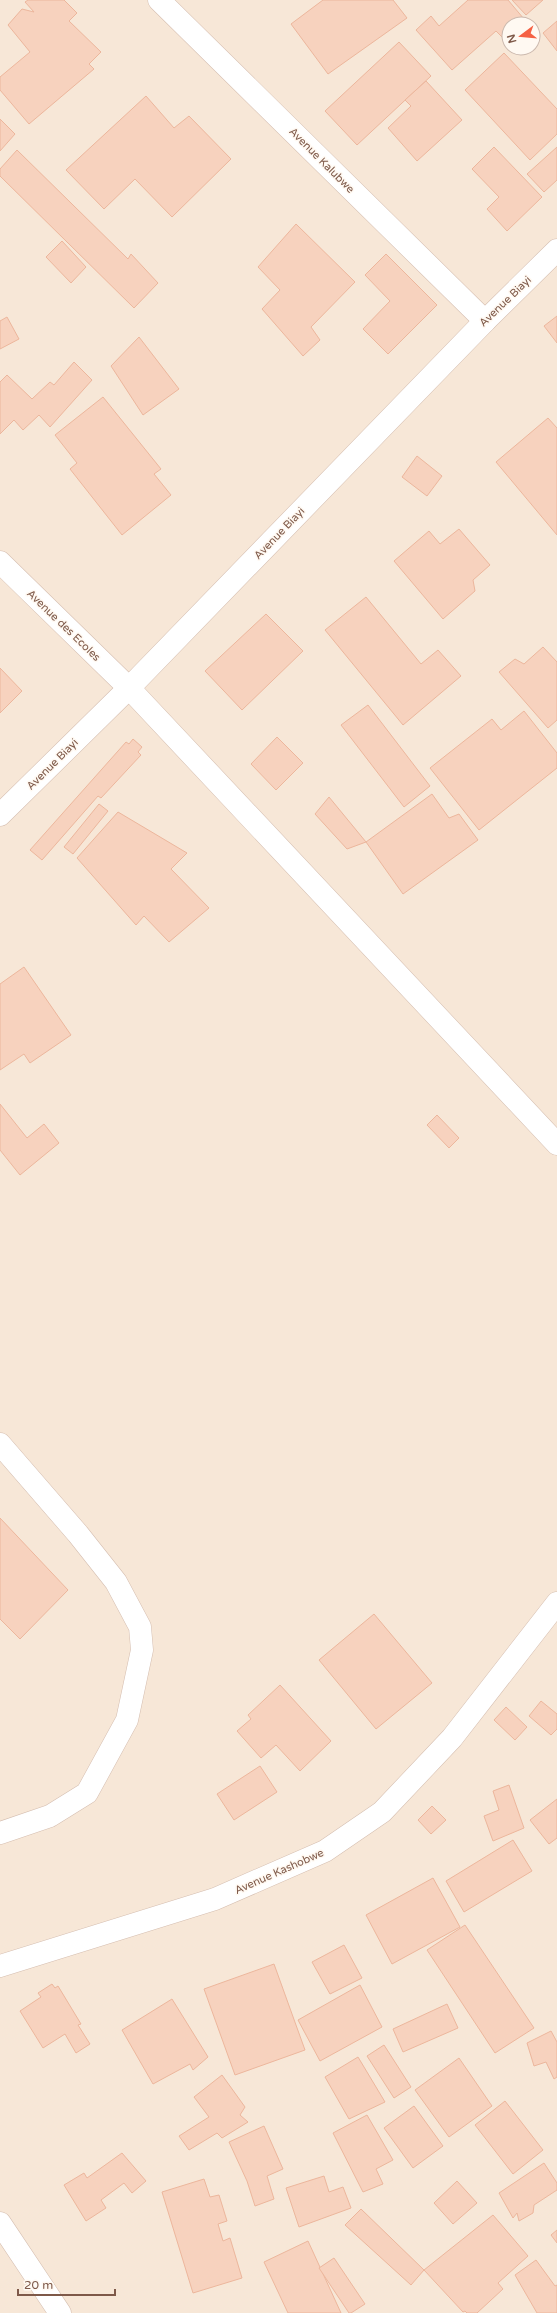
<svg xmlns="http://www.w3.org/2000/svg" width="557" height="2313" font-family="'Varela Round',sans-serif">
<style>
.residential{fill:#f7e7d7;fill-rule:evenodd}
.building{fill:#f7d2be;stroke:#ecb69c}
.lines{fill:none;stroke-linecap:round;stroke-linejoin:round}
.minor-casing{stroke:#d5beb0;stroke-width:23}
.tertiary-casing{stroke:#d5beb0;stroke-width:23}
.minor{stroke:#fff;stroke-width:22}
.tertiary{stroke:#fff;stroke-width:22}
.labels{text-anchor:middle;stroke-width:3;stroke-linejoin:round;paint-order:stroke}
.street-label{font-size:11px;fill:#7e5949;stroke:#fff9f2}
</style>
<rect width="100%" height="100%" fill="#fff5ea"/>
<path class="residential" d="M 0,0 L 557,0 L 557,2313 L 0,2313 ZM 509,24 L 533,24 L 533,48 L 509,48 Z"/>
<g class="building">
<polygon points="28,0 64,0 77,13 69,21 101,52 89,64 94,69 29,124 0,90 0,77 30,52 8,25 22,9 34,12 25,2"/>
<polygon points="323,0 393,0 407,18 328,74 291,24"/>
<polygon points="468,0 508,0 524,19 518,24 509,24 509,32 503,38 496,31 452,70 416,30 431,16 439,26"/>
<polygon points="512,0 543,0 526,15"/>
<polygon points="557,21 557,51 543,33"/>
<polygon points="399,42 431,76 357,145 325,111"/>
<polygon points="504,53 557,109 557,134 530,160 465,90"/>
<polygon points="426,81 462,120 417,161 388,128 411,106 405,100"/>
<polygon points="146,96 174,128 189,116 231,159 172,217 135,179 104,209 66,170"/>
<polygon points="0,119 15,134 0,151"/>
<polygon points="494,147 542,197 507,231 487,209 499,197 472,169"/>
<polygon points="557,147 557,180 544,192 527,174"/>
<polygon points="17,150 128,259 131,254 158,283 134,308 0,176 0,169"/>
<polygon points="296,224 355,282 311,327 320,340 303,356 262,309 280,290 258,267"/>
<polygon points="62,241 86,267 71,283 46,257"/>
<polygon points="386,254 437,305 388,354 363,329 390,301 365,275"/>
<polygon points="557,316 557,343 544,326"/>
<polygon points="7,317 19,339 0,349 0,321"/>
<polygon points="139,337 179,389 143,415 111,366"/>
<polygon points="74,362 92,380 50,427 39,415 23,430 14,420 0,434 0,382 7,375 32,399 50,382 54,385"/>
<polygon points="103,397 161,469 154,474 171,495 122,535 70,469 77,463 55,435"/>
<polygon points="548,418 557,428 557,535 496,462"/>
<polygon points="417,456 442,476 427,496 402,477"/>
<polygon points="459,529 490,565 473,580 475,591 443,619 394,561 429,531 440,544"/>
<polygon points="366,597 421,664 438,650 461,676 403,725 325,630"/>
<polygon points="266,614 303,651 242,710 205,671"/>
<polygon points="543,647 557,662 557,720 548,728 499,672 515,659 524,664"/>
<polygon points="0,668 22,691 0,713"/>
<polygon points="368,705 430,786 404,807 341,725"/>
<polygon points="524,711 557,753 557,768 479,830 430,768 492,719 501,730"/>
<polygon points="277,737 303,763 276,790 251,764"/>
<polygon points="133,739 142,747 138,752 141,755 101,798 98,796 42,860 30,850 126,742 129,744"/>
<polygon points="432,794 449,818 459,814 478,840 403,894 366,842"/>
<polygon points="329,797 366,842 347,849 315,814"/>
<polygon points="99,804 108,811 73,854 64,847"/>
<polygon points="118,812 187,853 171,869 209,908 169,942 144,916 136,925 77,858"/>
<polygon points="24,967 71,1035 30,1063 24,1054 0,1070 0,984"/>
<polygon points="0,1104 27,1138 44,1124 59,1143 20,1175 0,1150"/>
<polygon points="437,1115 459,1138 449,1148 427,1125"/>
<polygon points="0,1518 68,1590 20,1639 0,1619"/>
<polygon points="374,1614 432,1683 376,1729 319,1660"/>
<polygon points="280,1685 331,1741 300,1771 276,1745 261,1758 237,1731 251,1719 248,1715"/>
<polygon points="541,1701 557,1714 557,1729 551,1735 529,1716"/>
<polygon points="506,1707 527,1727 515,1740 494,1720"/>
<polygon points="260,1766 277,1792 234,1820 217,1794"/>
<polygon points="509,1785 524,1828 493,1841 484,1816 499,1810 493,1791"/>
<polygon points="557,1799 557,1838 549,1844 530,1820"/>
<polygon points="432,1806 446,1820 431,1834 418,1820"/>
<polygon points="513,1840 532,1871 464,1912 446,1881"/>
<polygon points="433,1878 460,1927 392,1964 366,1915"/>
<polygon points="465,1925 534,2028 495,2053 427,1950"/>
<polygon points="344,1945 362,1978 330,1994 312,1962"/>
<polygon points="274,1964 305,2050 235,2075 204,1989"/>
<polygon points="52,1984 55,1988 58,1986 81,2024 78,2025 90,2044 76,2053 65,2034 43,2048 20,2011 41,1997 38,1993"/>
<polygon points="360,1985 382,2027 320,2061 298,2020"/>
<polygon points="172,1999 208,2057 193,2070 190,2064 153,2084 122,2030"/>
<polygon points="447,2004 458,2028 403,2052 393,2029"/>
<polygon points="551,2031 557,2042 557,2077 554,2079 546,2062 534,2066 527,2043"/>
<polygon points="384,2045 411,2087 394,2098 367,2056"/>
<polygon points="358,2057 385,2102 349,2119 325,2077"/>
<polygon points="459,2058 492,2106 449,2137 415,2090"/>
<polygon points="222,2075 245,2107 240,2115 248,2122 222,2138 217,2133 189,2150 179,2136 209,2117 194,2097"/>
<polygon points="505,2101 543,2150 513,2174 475,2125"/>
<polygon points="414,2106 443,2146 413,2168 384,2128"/>
<polygon points="367,2115 393,2160 376,2169 383,2184 363,2192 333,2133"/>
<polygon points="264,2126 283,2169 267,2176 274,2199 255,2206 247,2181 229,2142"/>
<polygon points="122,2153 146,2181 132,2193 124,2183 101,2200 106,2208 86,2221 64,2185 84,2173 87,2178"/>
<polygon points="544,2163 557,2183 557,2190 534,2205 533,2213 519,2221 517,2213 513,2218 499,2193"/>
<polygon points="324,2176 329,2192 343,2187 351,2208 299,2227 286,2188"/>
<polygon points="204,2179 210,2197 219,2195 227,2221 218,2224 223,2241 230,2238 242,2278 193,2293 162,2192"/>
<polygon points="457,2181 477,2203 453,2224 434,2203"/>
<polygon points="361,2209 424,2270 411,2285 345,2225"/>
<polygon points="493,2215 528,2256 498,2283 503,2289 477,2313 467,2313 465,2311 463,2312 424,2270"/>
<polygon points="557,2230 557,2243 551,2235"/>
<polygon points="308,2241 341,2313 288,2313 264,2262"/>
<polygon points="334,2258 365,2304 351,2313 349,2313 319,2268"/>
<polygon points="536,2260 555,2286 557,2285 557,2313 537,2313 515,2275"/>
</g>
<g class="lines">
<g class="minor-casing">
<g id="minor">
<polyline points="159,0 485,321"/>
<polyline points="0,562 129,688 557,1144"/>
<polyline points="0,1444 78,1534 116,1582 140,1627 142,1650 127,1720 87,1793 50,1816 0,1833"/>
<polyline points="0,1966 215,1899 325,1851 382,1812 452,1738 557,1603"/>
<polyline points="0,2223 60,2313"/>
</g>
</g>
<g class="tertiary-casing">
<polyline id="tertiary" points="0,815 129,688 485,321 557,250"/>
</g>
<use href="#minor" class="minor"/>
<use href="#tertiary" class="tertiary"/>
</g>
<g class="labels">
<g class="street-label">
<text transform="translate(322 160) rotate(45)" y="4">Avenue Kalubwe</text>
<text transform="translate(505 301) rotate(-44)" y="4">Avenue Biayi</text>
<text transform="translate(279 533) rotate(-46)" y="4">Avenue Biayi</text>
<text transform="translate(64 625) rotate(44)" y="4">Avenue des Ecoles</text>
<text transform="translate(52 764) rotate(-45)" y="4">Avenue Biayi</text>
<text transform="translate(279 1871) rotate(-24)" y="4">Avenue Kashobwe</text>
</g>
</g>
<g transform="translate(521 36) rotate(254)"><circle r="19" fill="#fff9f2" stroke="#cbb9ae"/>
<path d="M0-3L7 15L0 10L-7 15Z" fill="#f56143"/>
<text y="-6" font-size="11" font-weight="bold" text-anchor="middle" fill="#7e5949">N</text>
</g>
<path d="M18 2289v6h97v-6" fill="none" stroke="#7e5949" stroke-width="2"/>
<text x="24" y="2289" font-size="12" fill="#7e5949" stroke="#fff9f2" stroke-width="3" paint-order="stroke">20 m</text>
</svg>
